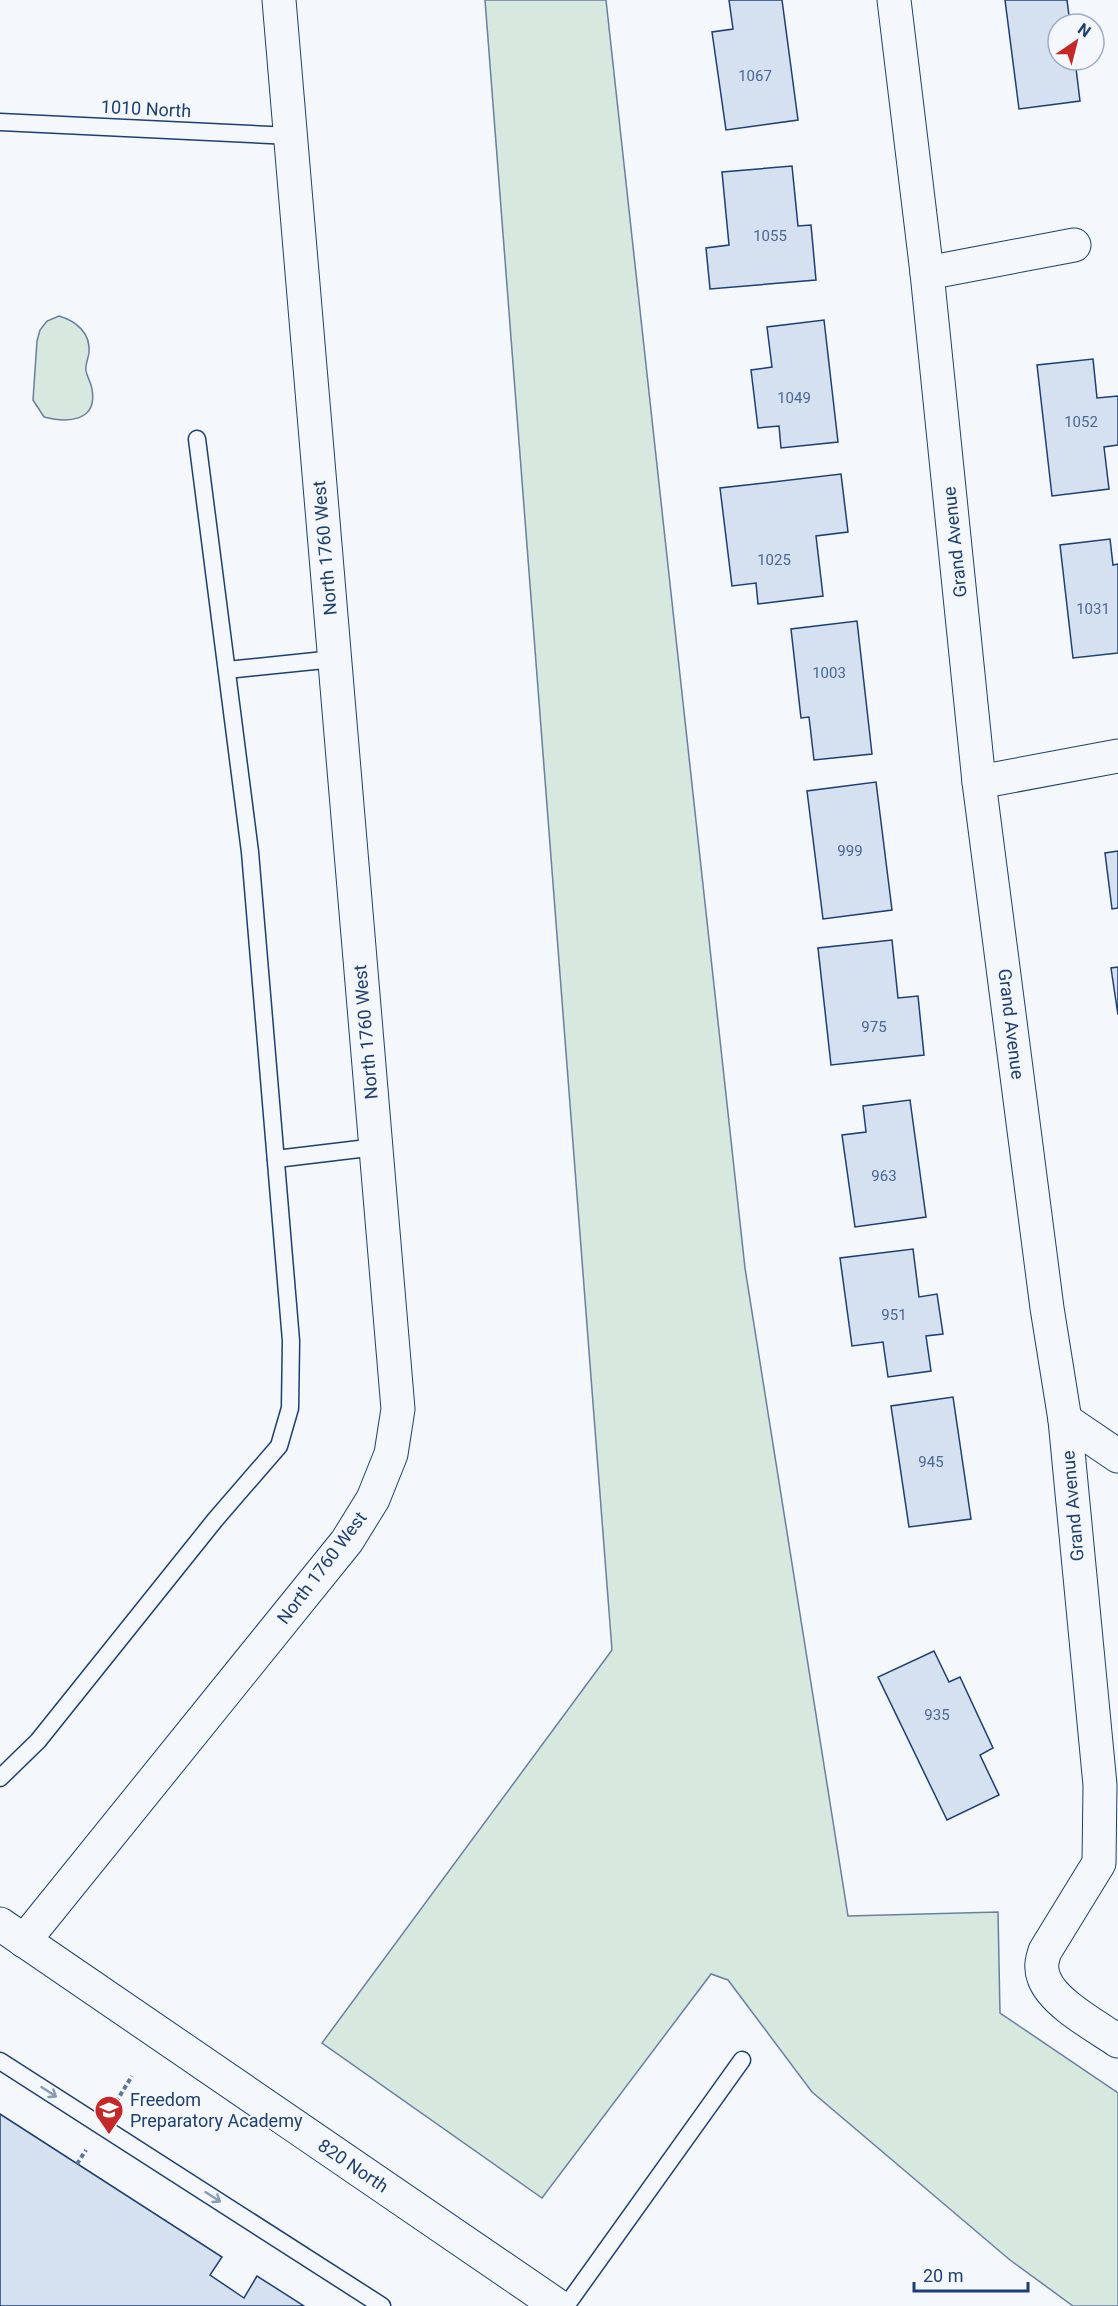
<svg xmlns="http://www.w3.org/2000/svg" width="1118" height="2306" font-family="Roboto,sans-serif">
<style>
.green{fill:#d7e8df;stroke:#687fa3;stroke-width:1.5}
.building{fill:#d5e0f0;stroke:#1d3f73;stroke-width:1.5}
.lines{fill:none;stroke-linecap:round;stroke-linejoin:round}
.service-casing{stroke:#1d3f73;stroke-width:19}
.minor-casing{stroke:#1d3f73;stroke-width:35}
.secondary-casing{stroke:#1d3f73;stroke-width:35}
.path{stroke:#5e769c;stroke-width:4;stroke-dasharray:4.5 3;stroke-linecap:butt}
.service{stroke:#f4f7fb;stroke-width:16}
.minor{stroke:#f4f7fb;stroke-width:33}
.secondary{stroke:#f4f7fb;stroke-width:33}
.oneway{stroke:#889bb7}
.labels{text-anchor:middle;stroke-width:4.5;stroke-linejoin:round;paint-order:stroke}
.number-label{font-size:15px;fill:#4b6792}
.street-label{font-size:18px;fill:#1d3f73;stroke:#f4f7fb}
.poi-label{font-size:18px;fill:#1d3f73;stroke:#f4f7fb;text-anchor:start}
</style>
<rect width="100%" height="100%" fill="#f4f7fb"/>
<g class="green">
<polygon points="485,0 606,0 745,1268 848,1916 998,1912 1000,2013 1118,2093 1118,2306 1073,2306 1010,2260 812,2092 728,1980 711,1974 542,2198 322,2043 612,1650"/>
<path d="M 59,316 C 76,321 91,333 89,353 C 88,359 85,365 86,371 C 87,377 91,382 92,389 C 98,422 67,423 44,417 L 33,400 L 37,341 L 40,330 L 47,321 Z"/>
</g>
<g class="building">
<polygon points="729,0 782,0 798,120 726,130 712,32 733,29"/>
<polygon points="1005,0 1067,0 1070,24 1058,24 1058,60 1075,60 1080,101 1019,109"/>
<polygon points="792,166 798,226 811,225 816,280 710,289 706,248 729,245 722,172"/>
<polygon points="824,320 838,442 781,448 779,426 758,428 751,370 772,367 767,327"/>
<polygon points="1093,359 1097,398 1118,396 1118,445 1104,447 1109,489 1052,496 1037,365"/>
<polygon points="841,474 848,532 816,536 823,596 758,604 756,583 732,586 720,488"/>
<polygon points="1110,539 1113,565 1118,564 1118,653 1073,658 1060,545"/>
<polygon points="857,621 872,754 814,760 809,717 801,718 791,629"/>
<polygon points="876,782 892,910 823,919 807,791"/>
<polygon points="1118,851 1118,908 1112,909 1105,853"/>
<polygon points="892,940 898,998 918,996 924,1055 831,1065 818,948"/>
<polygon points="1118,967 1118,1015 1111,968"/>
<polygon points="910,1100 926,1217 855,1227 842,1135 866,1132 863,1106"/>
<polygon points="913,1249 919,1297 937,1294 943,1334 926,1336 931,1371 888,1377 883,1342 852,1346 840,1258"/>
<polygon points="953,1397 971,1519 909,1527 891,1406"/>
<polygon points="934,1651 949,1682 960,1677 993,1748 980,1755 999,1795 947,1820 878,1677"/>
<polygon points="0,2114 222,2257 210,2275 244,2298 257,2276 304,2306 0,2306"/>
</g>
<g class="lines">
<g class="service-casing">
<g id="service">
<polyline points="0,122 291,136"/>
<polyline points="227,670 334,659"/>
<polyline points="276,1159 376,1147"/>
<polyline points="0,1778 38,1741 215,1520 279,1446 290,1408 291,1341 250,852 197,439"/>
<polyline points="0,2061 382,2306"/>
<polyline points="566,2306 742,2060"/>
</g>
</g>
<g class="minor-casing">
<g id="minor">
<path d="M 894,0 L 927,273 L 979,782 L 1047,1308 L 1065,1420 L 1100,1785 L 1099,1863 L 1045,1951 C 1042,1960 1040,1968 1044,1978 C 1053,2003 1096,2026 1118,2041"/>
<polyline points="927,273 1074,245"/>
<polyline points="979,782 1118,756"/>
<polyline points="1065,1420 1118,1456"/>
<polyline points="24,1941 347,1541 373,1499 391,1454 398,1409 279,0"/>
</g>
</g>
<g class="secondary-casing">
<polyline id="secondary" points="0,1924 558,2306"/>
</g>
<g class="path">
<polyline points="116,2102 132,2076"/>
<polyline points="77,2164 86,2150"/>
</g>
<use href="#service" class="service"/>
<use href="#minor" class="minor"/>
<use href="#secondary" class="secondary"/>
</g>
<defs><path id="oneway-shaft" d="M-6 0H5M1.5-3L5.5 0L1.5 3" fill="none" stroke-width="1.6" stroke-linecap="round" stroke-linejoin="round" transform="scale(1.5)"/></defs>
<g class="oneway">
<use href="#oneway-shaft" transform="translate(49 2092) rotate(33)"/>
<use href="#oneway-shaft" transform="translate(213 2197) rotate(33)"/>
</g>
<defs>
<g id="school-pin" transform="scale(1.5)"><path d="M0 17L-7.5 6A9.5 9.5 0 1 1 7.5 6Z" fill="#c62828" stroke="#f4f7fb"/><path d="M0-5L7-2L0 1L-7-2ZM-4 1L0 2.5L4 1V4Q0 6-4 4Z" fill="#fff"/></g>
</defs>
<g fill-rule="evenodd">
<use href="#school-pin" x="109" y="2110"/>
</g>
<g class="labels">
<g class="number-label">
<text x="755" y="81">1067</text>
<text x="770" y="241">1055</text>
<text x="794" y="403">1049</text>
<text x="1081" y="427">1052</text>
<text x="774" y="565">1025</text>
<text x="1093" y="614">1031</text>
<text x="829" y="678">1003</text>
<text x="850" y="856">999</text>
<text x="874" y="1032">975</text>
<text x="884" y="1181">963</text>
<text x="894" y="1320">951</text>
<text x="931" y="1467">945</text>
<text x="937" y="1720">935</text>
</g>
<g class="street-label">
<text transform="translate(146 109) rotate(3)" y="6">1010 North</text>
<text transform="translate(955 542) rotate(-96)" y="6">Grand Avenue</text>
<text transform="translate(325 548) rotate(-95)" y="6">North 1760 West</text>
<text transform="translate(1011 1024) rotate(83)" y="6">Grand Avenue</text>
<text transform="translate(366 1032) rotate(-95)" y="6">North 1760 West</text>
<text transform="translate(1073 1506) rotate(-95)" y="6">Grand Avenue</text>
<text transform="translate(322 1568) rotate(-53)" y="6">North 1760 West</text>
<text transform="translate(353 2166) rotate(34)" y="6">820 North</text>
</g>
<g class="poi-label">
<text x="130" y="2106">Freedom<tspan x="130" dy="21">Preparatory Academy</tspan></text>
</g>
</g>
<g transform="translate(1076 42) rotate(35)"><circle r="28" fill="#f4f7fb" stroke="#9eadc5" stroke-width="1.5"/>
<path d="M0-4.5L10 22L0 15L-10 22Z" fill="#c62828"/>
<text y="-9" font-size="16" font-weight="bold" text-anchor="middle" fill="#1d3f73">N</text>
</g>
<path d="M914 2282v9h114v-9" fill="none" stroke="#1d3f73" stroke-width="3"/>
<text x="923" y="2282" font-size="18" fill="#1d3f73" stroke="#f4f7fb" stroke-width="4.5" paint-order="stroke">20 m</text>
</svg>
